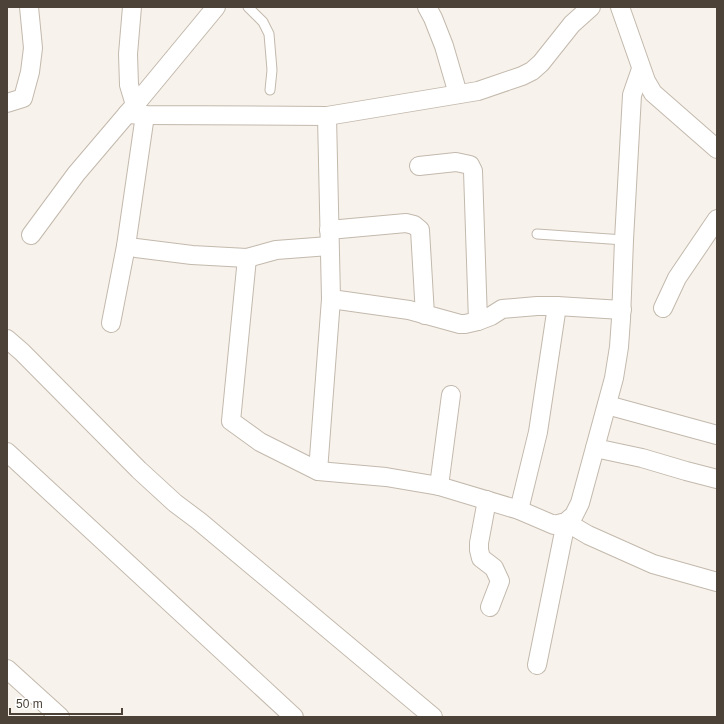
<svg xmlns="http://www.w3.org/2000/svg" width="724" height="724" font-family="Arial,sans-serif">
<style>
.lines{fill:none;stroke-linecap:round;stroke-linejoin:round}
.service-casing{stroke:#c3b9ad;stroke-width:11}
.minor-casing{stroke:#c3b9ad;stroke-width:20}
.service{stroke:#fff;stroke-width:9}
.minor{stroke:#fff;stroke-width:18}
</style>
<rect width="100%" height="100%" fill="#f7f2eb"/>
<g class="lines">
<g class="service-casing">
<g id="service">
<polyline points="248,7 263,22 269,34 272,70 270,90"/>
<polyline points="537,234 624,240"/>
</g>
</g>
<g class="minor-casing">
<g id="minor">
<polyline points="132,7 128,54 129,85 135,105"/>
<polyline points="427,7 433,18 444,46 458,94"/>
<polyline points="620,7 646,81 653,93 717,149"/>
<polyline points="7,103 23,98 30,72 33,48 29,7"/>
<polyline points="127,114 145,115 327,116 478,91 522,76 532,71 541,63 572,24 591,7"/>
<polyline points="419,166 456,162 470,165 473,171 478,321"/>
<polyline points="329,230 406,223 414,225 420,230 425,315"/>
<polyline points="31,235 76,174 127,114 135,105 216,7"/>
<polyline points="126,246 136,248 192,255 247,258 258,255 276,250 329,246"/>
<polyline points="247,258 231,421 260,442 318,471 386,477 439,486 519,510 554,525 566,522 574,515 580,503 614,378 619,347 621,319 624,240 632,95 641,69"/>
<polyline points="331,299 409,310 460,324 465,324 478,321 491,316 502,309 537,306 557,306 622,310"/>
<polyline points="663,308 677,278 717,219"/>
<polyline points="111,323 126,246 145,115"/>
<polyline points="7,339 22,352 139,470 175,503 199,521 433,717"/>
<polyline points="607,405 717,435"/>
<polyline points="595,448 642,458 686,471 717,479"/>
<polyline points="7,452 294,717"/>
<polyline points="318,471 331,299 327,116"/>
<polyline points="439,486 451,395"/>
<polyline points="487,500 479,543 479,550 481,558 494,568 500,581 490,607"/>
<polyline points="519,510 538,432 557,306"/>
<polyline points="537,665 566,522 588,535 653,564 717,582"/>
<polyline points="7,669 60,717"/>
</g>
</g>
<use href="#service" class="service"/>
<use href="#minor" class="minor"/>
</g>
<rect width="724" height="724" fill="none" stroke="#4c4238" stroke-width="16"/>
<path d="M10 708v6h112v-6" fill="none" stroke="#4c4238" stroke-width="2"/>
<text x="16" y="708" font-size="12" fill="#4c4238" stroke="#ffffff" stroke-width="3" paint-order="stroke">50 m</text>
</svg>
